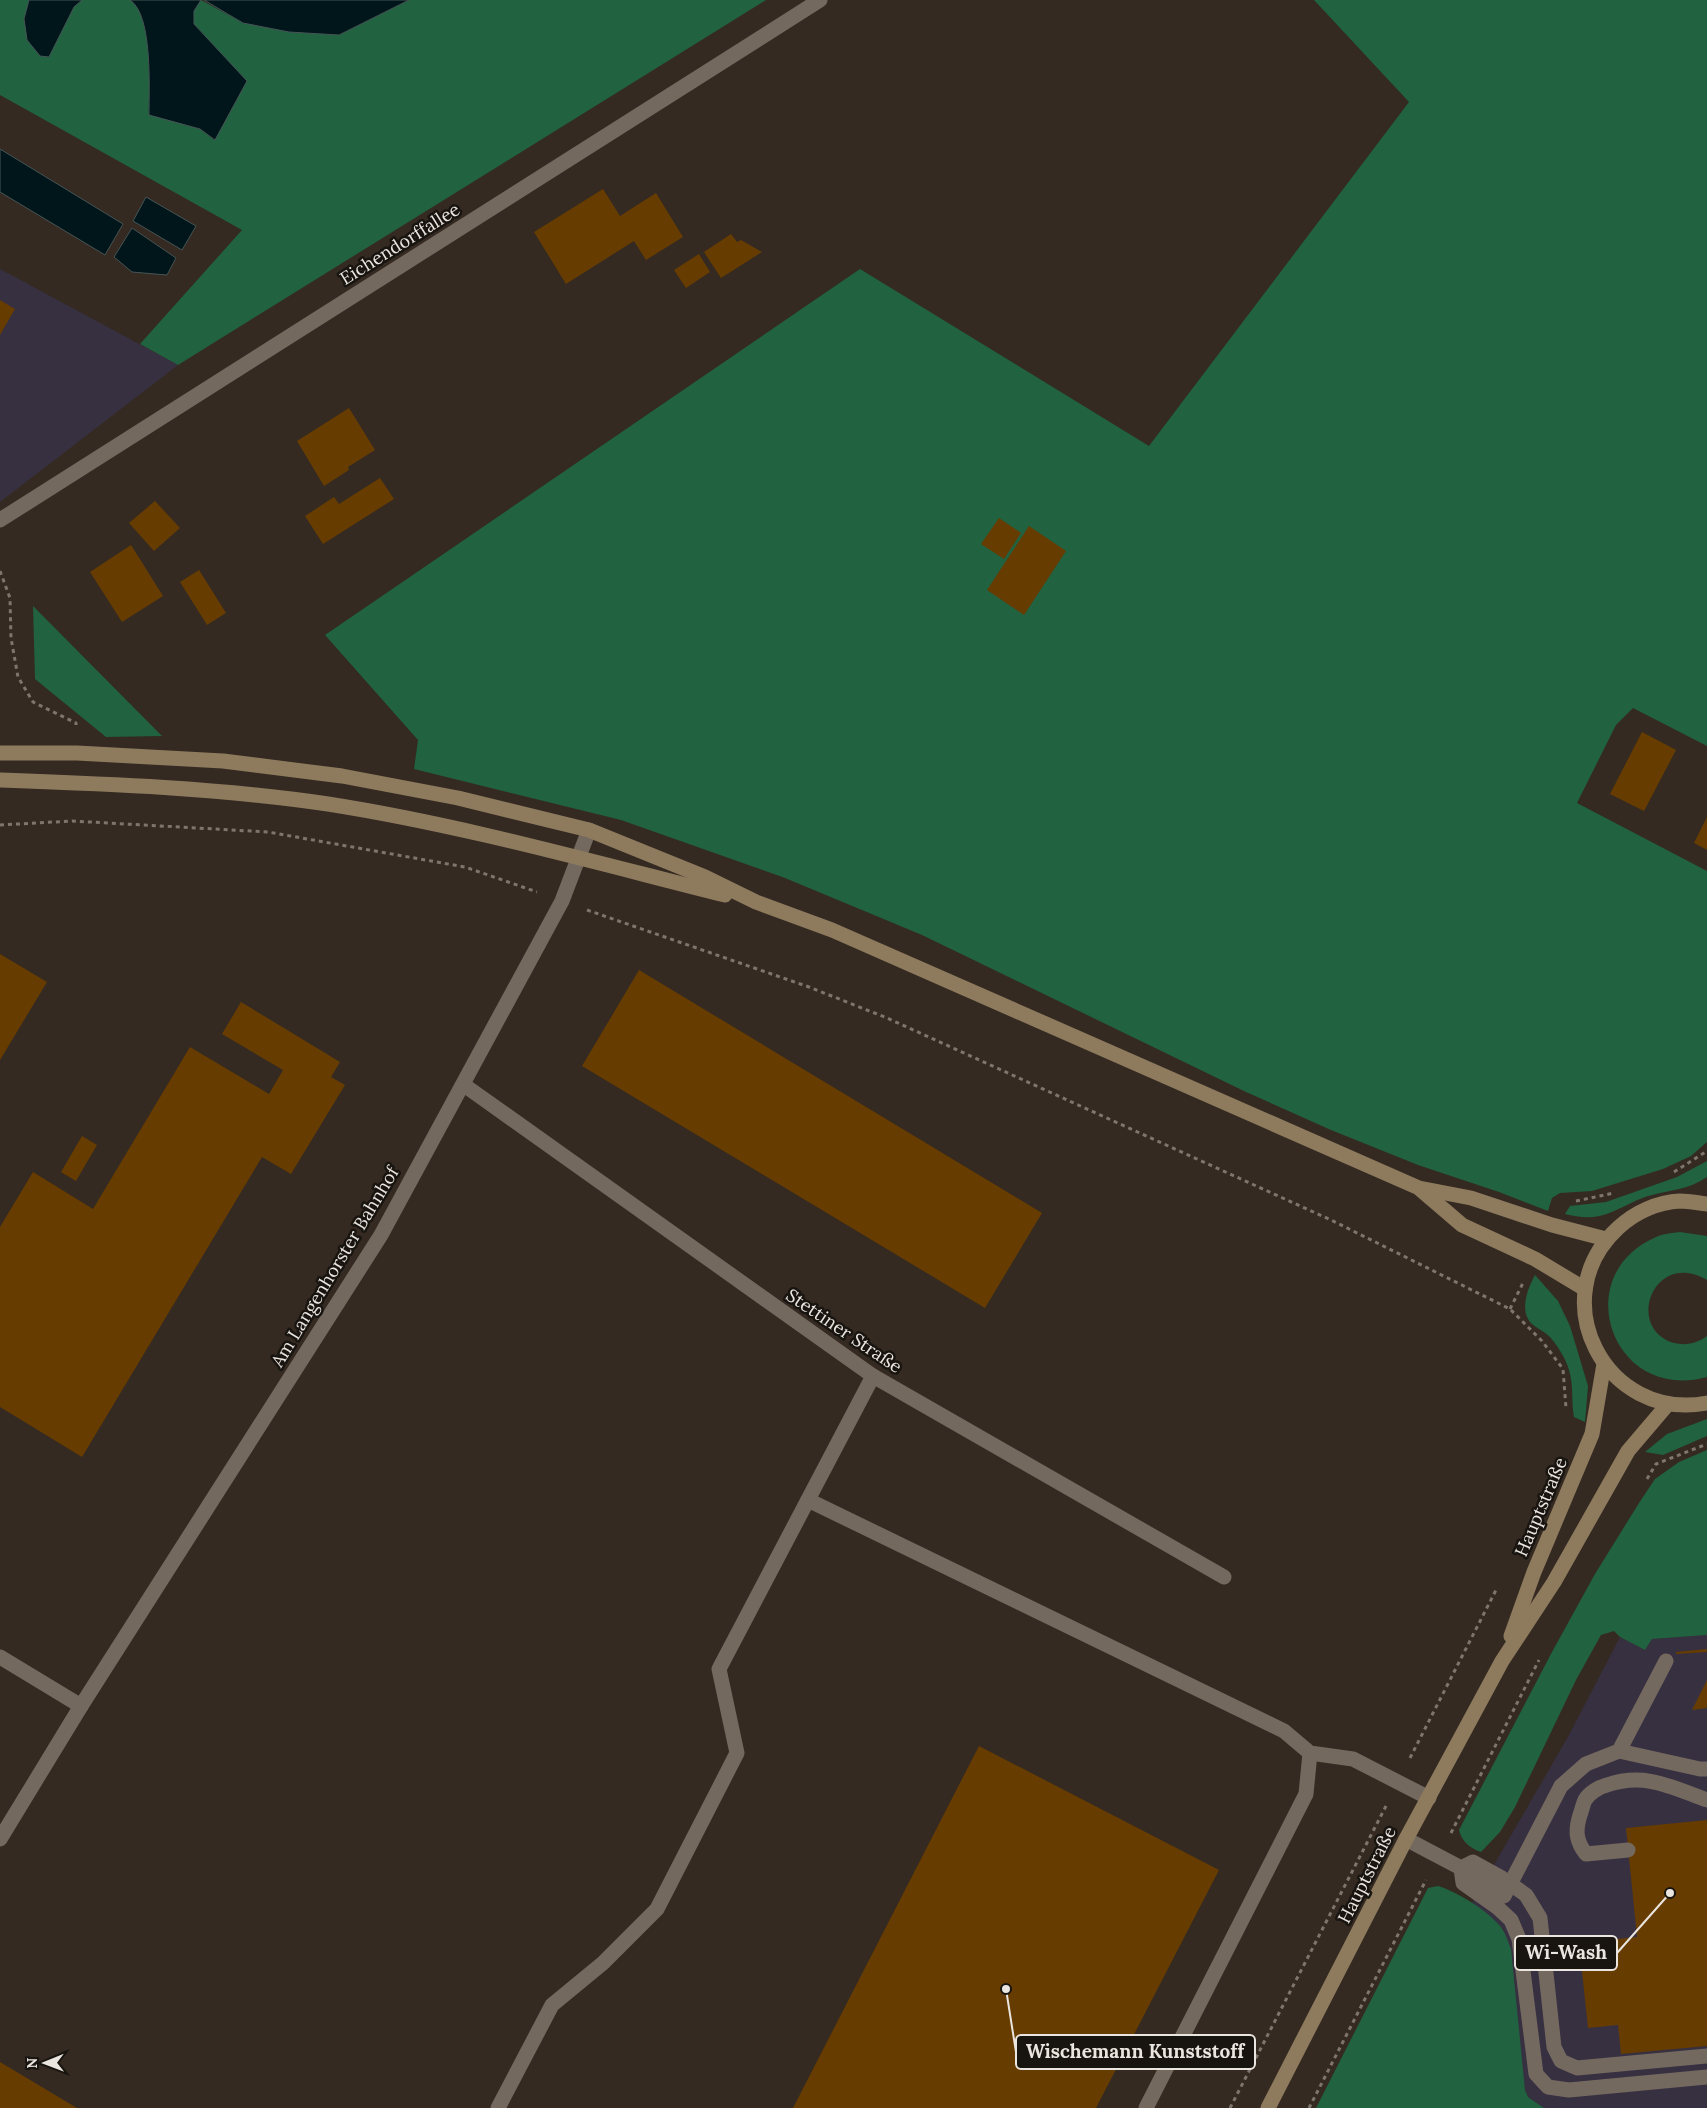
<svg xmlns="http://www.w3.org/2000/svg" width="1707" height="2108" font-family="Lora,serif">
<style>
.industrial{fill:#373041}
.green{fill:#216240}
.water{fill:#00161a;stroke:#465455}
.building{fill:#663c00}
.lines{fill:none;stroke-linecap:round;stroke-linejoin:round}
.path{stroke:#7e766e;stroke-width:3;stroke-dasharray:4 4;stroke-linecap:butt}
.lane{stroke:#74695f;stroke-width:15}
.street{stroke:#74695f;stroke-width:15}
.secondary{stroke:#8e7b5e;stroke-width:15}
.labels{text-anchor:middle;stroke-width:5;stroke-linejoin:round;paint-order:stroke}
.street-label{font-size:18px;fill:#ebe5df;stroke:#181410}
.leader{fill:none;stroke:#ebe5df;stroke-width:2}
.callout-dot{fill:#ebe5df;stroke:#181410;stroke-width:2}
.callout{fill:#181410;stroke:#ebe5df;stroke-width:2}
.callout-label{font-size:19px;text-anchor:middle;font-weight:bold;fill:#ebe5df}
</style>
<rect width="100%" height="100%" fill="#342a21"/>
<g class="industrial">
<polygon points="0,269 178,365 0,502"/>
<polygon points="1707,1635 1707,2108 1544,2108 1528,2097 1525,2090 1503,1929 1472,1903 1569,1735 1620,1637 1645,1650 1652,1639"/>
</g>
<g class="green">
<path d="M 0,0 L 29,0 L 24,19 L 48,57 L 74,7 L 82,0 L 130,0 C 153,15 149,89 150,114 L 200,129 L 214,140 L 247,81 L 194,24 L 194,11 L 201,0 L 243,23 L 339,35 L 409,0 L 766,0 L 178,365 L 140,344 L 242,230 L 0,95 Z"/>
<polygon points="1314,0 1707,0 1707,746 1633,708 1616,725 1577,803 1707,871 1707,1142 1691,1156 1663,1169 1592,1191 1560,1193 1552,1198 1548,1211 1499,1192 1418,1165 1331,1130 1246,1092 922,935 785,878 621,820 414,769 418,740 325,635 860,269 1149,446 1409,102"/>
<polygon points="33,606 162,736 106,737 35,679"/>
<path d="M 1707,1161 L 1707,1177 C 1690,1189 1671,1190 1652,1195 C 1631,1200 1614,1215 1593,1217 C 1584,1218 1574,1216 1565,1214 L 1570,1206 L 1606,1202 L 1677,1177 Z"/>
<path d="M 1680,1232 L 1707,1236 L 1707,1280 C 1654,1249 1624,1328 1674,1343 C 1686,1346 1698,1343 1707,1336 L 1707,1377 C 1613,1403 1568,1277 1654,1238 C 1661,1234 1672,1233 1680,1232 Z"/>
<path d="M 1535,1275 L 1558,1301 L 1570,1326 L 1588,1386 L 1585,1422 L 1574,1417 C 1571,1402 1574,1386 1569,1370 C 1566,1359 1557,1345 1550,1337 C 1544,1331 1536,1328 1531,1323 C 1519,1310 1528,1288 1535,1275 Z"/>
<polygon points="1707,1419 1707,1436 1663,1455 1645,1452 1667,1434"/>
<path d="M 1707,1450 L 1707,1635 L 1652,1639 L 1645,1650 L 1620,1637 L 1614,1631 L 1601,1635 L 1576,1680 L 1515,1807 L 1500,1832 L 1481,1852 C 1470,1848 1462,1842 1459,1830 L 1552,1652 L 1595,1574 L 1639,1503 L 1655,1479 L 1679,1462 Z"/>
<path d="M 1438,1886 C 1458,1892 1488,1911 1501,1927 C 1506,1934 1508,1942 1511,1949 L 1525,2090 L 1528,2097 L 1544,2108 L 1316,2108 L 1428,1888 Z"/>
</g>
<g class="water">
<polygon points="29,0 82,0 74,7 49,57 40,56 27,40 24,19"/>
<path d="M 130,0 L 201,0 L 194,11 L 194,24 L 247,81 L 215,140 L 200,129 L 149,115 C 149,89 153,15 130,0 Z"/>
<polygon points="204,0 409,0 339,35 289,32 243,23"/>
<polygon points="0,149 123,224 105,255 0,192"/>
<polygon points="146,197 196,226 182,250 133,221"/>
<polygon points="132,228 176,258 167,275 132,272 114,257"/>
</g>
<g class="building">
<polygon points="603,189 620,216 656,193 683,237 646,260 634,241 566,284 534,232"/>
<polygon points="731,234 737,242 741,240 762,252 721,278 704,252"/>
<polygon points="699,254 710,272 686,288 674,270"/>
<polygon points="0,300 15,309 0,335"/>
<polygon points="349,408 375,450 348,467 349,470 324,486 297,441"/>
<polygon points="380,478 394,499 323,544 305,516 334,497 339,504"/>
<polygon points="155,501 180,528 154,551 129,523"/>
<polygon points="999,518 1021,533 1004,559 981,544"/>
<polygon points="1029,526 1066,551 1024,615 987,590"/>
<polygon points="131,545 163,596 122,622 90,572"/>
<polygon points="199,570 226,613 207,625 180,582"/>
<polygon points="1642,732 1676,750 1644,811 1610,794"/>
<polygon points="1707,817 1707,850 1694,843"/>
<polygon points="0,954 47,982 0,1060"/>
<polygon points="639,970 1042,1213 985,1308 582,1066"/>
<polygon points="241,1002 340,1062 331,1077 345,1085 291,1174 262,1157 82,1457 0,1407 0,1227 33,1172 93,1209 190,1047 269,1094 283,1070 222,1034"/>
<polygon points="82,1136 97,1145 76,1181 61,1172"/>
<polygon points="1707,1649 1707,1652 1676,1654 1676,1652"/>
<polygon points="1707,1680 1707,1708 1692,1710"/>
<polygon points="979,1746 1219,1870 1096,2108 793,2108"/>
<polygon points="1707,1820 1707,2046 1621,2054 1618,2025 1588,2028 1579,1943 1637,1937 1626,1828"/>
<polygon points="0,2062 77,2108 0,2108"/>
</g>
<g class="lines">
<g class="path">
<polyline points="0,571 10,598 11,638 18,677 33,702 76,723 76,725"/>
<polyline points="0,825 72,821 268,832 465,867 537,892"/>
<polyline points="587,910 809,987 887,1018 1331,1220 1510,1309 1542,1341 1563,1369 1566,1408"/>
<polyline points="1674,1172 1707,1151"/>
<polyline points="1576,1201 1614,1193"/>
<polyline points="1510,1309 1523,1283"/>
<polyline points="1647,1479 1656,1464 1707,1444"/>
<polyline points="1410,1758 1496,1590"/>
<polyline points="1451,1833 1539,1660"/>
<polyline points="1230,2108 1386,1806"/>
<polyline points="1309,2108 1426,1880"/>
</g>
<g class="lane">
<polyline points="464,1085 873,1376 1224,1577"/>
<polyline points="808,1500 1284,1731 1310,1753 1353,1759 1429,1798"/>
<polyline points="1619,1751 1700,1769 1707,1769"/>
<polyline points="1406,1839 1461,1868 1504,1896 1561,1786 1586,1764 1619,1751 1666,1661"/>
<path d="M 1628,1850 L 1586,1854 C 1576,1841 1575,1831 1580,1815 C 1582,1810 1583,1804 1585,1800 C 1589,1793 1599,1787 1607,1785 C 1645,1772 1671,1787 1707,1800"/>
<polyline points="1461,1868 1463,1883 1497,1907 1511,1920 1519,1939 1536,2074 1548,2087 1569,2090 1707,2077"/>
<polyline points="1461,1868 1473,1862 1502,1878 1526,1895 1540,1918 1554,2047 1561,2061 1577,2068 1707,2056"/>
<polyline points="498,2108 552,2005 603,1963 657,1909 737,1753 719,1669 873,1376"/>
<polyline points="1146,2108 1306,1794 1310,1753"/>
</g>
<g class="street">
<polyline points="0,520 820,0"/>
<polyline points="0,1657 81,1706"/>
<polyline points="0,1839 81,1706 381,1235 562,901 589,830"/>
</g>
<g class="secondary">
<polyline points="0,753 77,753 223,761 342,776 458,798 589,830 705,877 756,902 832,930 1419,1188 1471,1198 1552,1225 1606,1239"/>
<path d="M 0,780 C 109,784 219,788 328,804 C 462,825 593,862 725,895"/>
<polyline points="1420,1189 1462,1225 1535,1259 1585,1289"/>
<path d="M 1707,1204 C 1698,1203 1689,1201 1680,1201 C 1658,1202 1635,1212 1618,1228 C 1542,1298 1605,1422 1707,1403"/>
<polyline points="1511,1636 1534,1572 1592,1434 1604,1364"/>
<polyline points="1268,2108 1406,1839 1502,1661 1554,1582 1628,1451 1668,1404"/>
</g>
</g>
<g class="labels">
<g class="street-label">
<text transform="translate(400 244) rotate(-32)" y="6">Eichendorffallee</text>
<text transform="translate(335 1267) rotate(-59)" y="6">Am Langenhorster Bahnhof</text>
<text transform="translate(844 1331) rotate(34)" y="6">Stettiner Straße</text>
<text transform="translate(1541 1507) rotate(-67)" y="6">Hauptstraße</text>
<text transform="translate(1367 1875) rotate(-63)" y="6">Hauptstraße</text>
</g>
</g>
<path class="leader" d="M1670 1893L1617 1953M1006 1989L1016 2052"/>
<g class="callout-dot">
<circle cx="1670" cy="1893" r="5"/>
<circle cx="1006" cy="1989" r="5"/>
</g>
<g class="callout">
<rect x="1515" y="1936" width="102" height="34" rx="5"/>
<rect x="1016" y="2035" width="239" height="34" rx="5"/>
</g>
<g class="callout-label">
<text x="1566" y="1959">Wi-Wash</text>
<text x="1135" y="2058">Wischemann Kunststoff</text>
</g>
<g transform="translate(45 2063) rotate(269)" stroke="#181410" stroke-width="4" paint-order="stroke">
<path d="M0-4L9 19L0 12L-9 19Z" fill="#ebe5df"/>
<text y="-8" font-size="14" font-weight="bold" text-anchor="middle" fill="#ebe5df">N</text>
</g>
</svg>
